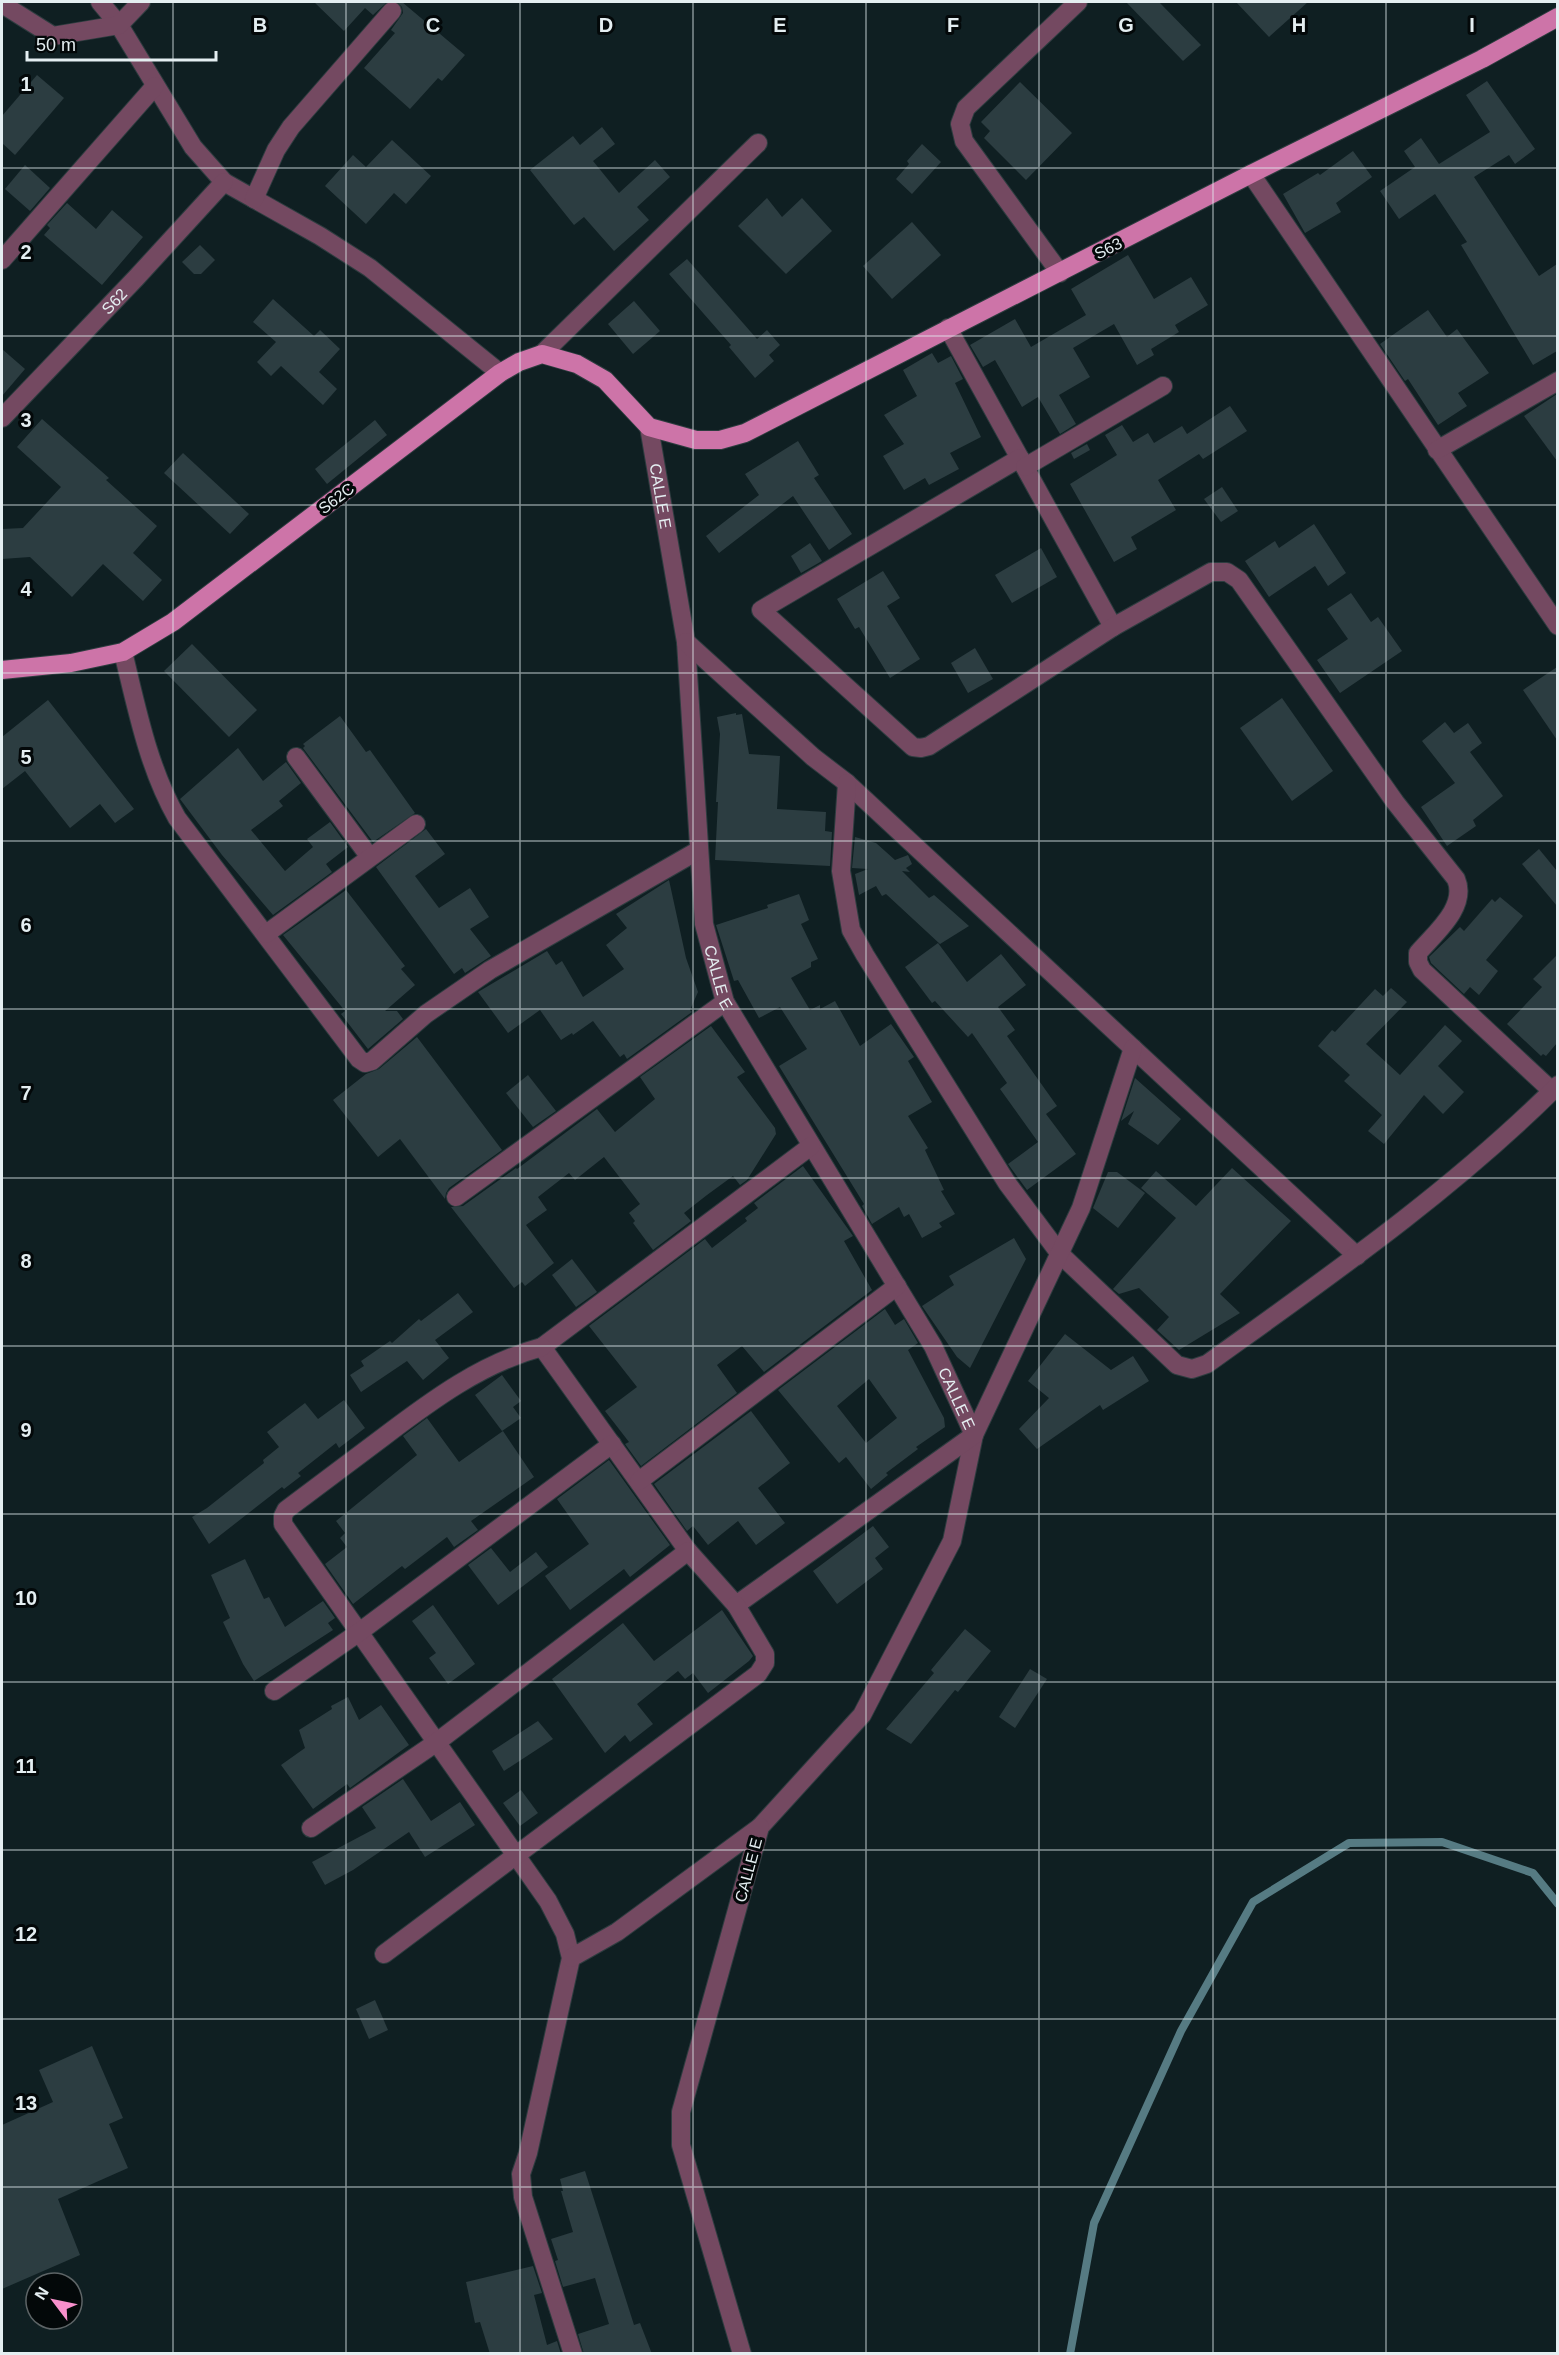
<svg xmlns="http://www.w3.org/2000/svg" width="1559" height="2355" font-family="Arial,sans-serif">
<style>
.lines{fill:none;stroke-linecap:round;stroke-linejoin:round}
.stream{stroke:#567b83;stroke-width:8}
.building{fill:#2c3d41;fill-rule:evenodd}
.minor-casing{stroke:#2d3c3f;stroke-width:20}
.major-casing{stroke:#2d3c3f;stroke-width:20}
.minor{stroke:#744961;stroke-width:18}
.major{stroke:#cd74a8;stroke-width:18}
.grid{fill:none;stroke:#e4eef1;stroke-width:1.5;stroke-opacity:0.55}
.labels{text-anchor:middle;stroke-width:6;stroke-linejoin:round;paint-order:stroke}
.street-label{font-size:16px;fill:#e4eef1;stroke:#030809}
.grid-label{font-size:20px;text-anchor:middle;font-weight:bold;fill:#e4eef1;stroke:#030809;stroke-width:6;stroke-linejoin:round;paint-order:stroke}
</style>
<rect width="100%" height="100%" fill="#0f1f22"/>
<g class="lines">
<polyline class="stream" points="1070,2354 1094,2223 1181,2031 1253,1902 1349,1843 1442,1842 1533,1873 1558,1904"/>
</g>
<g class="building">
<polygon points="314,2 387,2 373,15 365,8 344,31"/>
<polygon points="397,2 402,2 465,55 442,81 438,78 410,109 364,68 395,33 391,30 403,13 402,7"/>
<polygon points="1126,2 1159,2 1201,45 1183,61"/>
<polygon points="1236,2 1308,2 1269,37"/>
<polygon points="37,75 64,98 15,155 2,143 2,116"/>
<polygon points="1487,81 1535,149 1515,164 1509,155 1474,177 1539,276 1557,264 1557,351 1533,365 1461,245 1467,242 1435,194 1399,219 1380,191 1415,167 1404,151 1421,138 1439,164 1490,132 1466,95"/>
<polygon points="1020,82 1072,133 1026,180 984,138 990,131 981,122"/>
<polygon points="602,127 615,144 593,161 619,193 655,160 670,177 637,207 649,220 614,251 584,217 574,225 530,170 573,136 580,145"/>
<polygon points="392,140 431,176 406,204 394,193 366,224 325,186 353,155 366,167"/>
<polygon points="922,144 941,162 912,194 896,179 909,164 907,161"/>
<polygon points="1353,151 1372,177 1336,203 1341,212 1305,233 1283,194 1318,173 1320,175"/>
<polygon points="25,165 50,188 30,211 5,189"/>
<polygon points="767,198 782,217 802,198 832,231 786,274 738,226"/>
<polygon points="67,203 96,229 112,210 143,237 102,285 44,235 50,228 47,225"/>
<polygon points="912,222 941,255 892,299 863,266"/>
<polygon points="200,245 215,260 201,274 194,274 182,262"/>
<polygon points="1128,255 1154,299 1191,277 1208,305 1175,325 1179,332 1151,349 1154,355 1137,365 1114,324 1073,348 1090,377 1059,395 1076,424 1060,434 1038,397 1022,407 995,360 983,367 970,345 1015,319 1031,347 1086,315 1071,289"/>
<polygon points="687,259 757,339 767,330 780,345 769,355 774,361 755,378 729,347 731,345 669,274"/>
<polygon points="273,299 314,336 320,330 340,349 319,372 337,389 323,405 281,366 271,376 257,362 276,342 253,322"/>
<polygon points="634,301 660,331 633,354 608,324"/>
<polygon points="1428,310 1447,337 1457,329 1489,373 1458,393 1467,406 1438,425 1408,379 1405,381 1380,344"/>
<polygon points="2,349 25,369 2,396"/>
<polygon points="932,353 938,363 951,356 963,379 955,383 981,437 950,453 959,469 929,485 925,478 904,490 883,456 904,444 884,415 917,396 903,370"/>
<polygon points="1557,394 1557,461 1524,416"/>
<polygon points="1230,406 1247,431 1203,459 1199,454 1158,480 1176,510 1131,537 1137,549 1114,562 1070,484 1117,455 1105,435 1122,425 1133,442 1148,433 1154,443 1182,426 1187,434"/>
<polygon points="42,419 109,478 106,480 157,526 133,553 162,580 143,601 103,564 72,597 30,557 2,559 2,529 23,528 61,487 17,447"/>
<polygon points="375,420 387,435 327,484 315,469"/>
<polygon points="798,441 819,475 814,478 852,534 829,550 793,496 719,553 706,536 759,495 745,474"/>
<polygon points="1087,444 1090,450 1074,459 1071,453"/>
<polygon points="183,453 249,514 230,534 164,473"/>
<polygon points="1222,487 1238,511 1221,522 1204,499"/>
<polygon points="1314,524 1346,573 1328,586 1315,566 1269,597 1245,561 1275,541 1279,548"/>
<polygon points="810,543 822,561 801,573 791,556"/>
<polygon points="1041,548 1057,577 1012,603 995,575"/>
<polygon points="883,571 900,598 887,606 920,659 890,678 859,627 855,629 837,599"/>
<polygon points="1351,593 1371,622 1378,617 1402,651 1340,693 1317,660 1348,639 1327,609"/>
<polygon points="192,644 257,710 229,737 164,671"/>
<polygon points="975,648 993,679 968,693 951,663"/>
<polygon points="1557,667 1557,740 1523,690"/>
<polygon points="1282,698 1333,771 1292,801 1240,728"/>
<polygon points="48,700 134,809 115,823 100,804 70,828 25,771 2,789 2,737"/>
<polygon points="736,713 736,715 742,714 749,754 780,756 777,809 826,812 825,831 832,832 830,866 715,860 718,802 716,802 720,734 717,717"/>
<polygon points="340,716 366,752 370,750 415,813 373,842 303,748 305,746 303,744"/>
<polygon points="1445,722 1454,733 1468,723 1482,743 1470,752 1503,796 1473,820 1476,826 1447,846 1421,807 1455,783 1422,741"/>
<polygon points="238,748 263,781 286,762 301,783 279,801 283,806 251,830 285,871 313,847 307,839 330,822 348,847 326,864 332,872 273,915 222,855 180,799"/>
<polygon points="426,829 445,854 415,876 439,908 470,888 489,917 470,929 491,956 465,973 462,968 454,974 376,867"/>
<polygon points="855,837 876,843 895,860 908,855 912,864 906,868 910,872 902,871 929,898 934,895 969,926 940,944 886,894 882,896 876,886 859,895 855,874 868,869 852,868"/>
<polygon points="1539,849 1557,871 1557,906 1522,864"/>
<polygon points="669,880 686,958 698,992 690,1010 692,1012 627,1059 624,1054 620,1057 593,1021 573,1035 572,1033 561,1040 540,1010 508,1033 478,992 547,951 556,965 562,961 583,997 624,969 606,945 627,928 616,914"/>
<polygon points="346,890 405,966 401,969 415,985 385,1011 397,1011 403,1019 368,1049 341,1014 345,1011 283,935"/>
<polygon points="799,894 809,920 801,924 818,959 811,962 811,967 791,978 810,1010 820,1005 820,1009 835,1001 860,1046 891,1024 914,1057 908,1061 932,1102 908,1116 928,1148 925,1150 944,1190 941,1191 955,1214 939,1223 942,1227 922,1238 909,1214 904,1217 899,1207 872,1224 862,1206 864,1204 779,1066 807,1049 780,1007 759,1018 738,980 734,981 716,925 768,908 767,905"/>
<polygon points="1500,897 1523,916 1486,960 1498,971 1479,995 1470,987 1464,994 1431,963 1429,957 1460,927 1464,931 1492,899 1495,902"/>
<polygon points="938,943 967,982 1001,954 1026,985 998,1007 1015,1030 1007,1036 1057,1106 1046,1114 1076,1154 1027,1190 1008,1164 1038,1142 1000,1089 1007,1083 972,1033 968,1037 935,1001 932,1003 905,967"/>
<polygon points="1557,955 1557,1043 1546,1056 1543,1054 1541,1056 1507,1024 1542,987 1533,979"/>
<polygon points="1391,988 1407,1002 1366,1044 1400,1075 1445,1025 1462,1041 1438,1066 1464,1092 1443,1114 1424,1095 1384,1144 1368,1131 1382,1115 1344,1081 1350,1075 1318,1046 1332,1030 1335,1032 1375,989 1383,996"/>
<polygon points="711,1026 745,1072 737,1077 775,1128 776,1134 747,1180 740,1185 733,1176 707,1195 684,1213 691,1221 653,1250 633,1223 635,1221 629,1213 640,1204 604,1157 575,1180 569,1173 538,1197 547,1210 526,1225 554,1263 525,1286 522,1282 514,1288 451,1207 463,1206 516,1168 517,1169 597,1109 615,1132 655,1099 640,1077"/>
<polygon points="417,1037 502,1150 449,1188 446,1193 445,1199 400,1139 378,1157 333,1100 366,1074 379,1069"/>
<polygon points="528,1075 556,1111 533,1127 506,1093"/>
<polygon points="1135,1078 1181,1119 1158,1145 1128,1124 1134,1111 1121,1121"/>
<polygon points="803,1166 853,1236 844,1241 872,1290 764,1372 742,1346 717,1365 737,1393 641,1466 625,1444 629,1442 605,1411 637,1387 589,1326 705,1239 712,1248 747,1221 745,1218 758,1208 754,1203"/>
<polygon points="1232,1168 1291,1221 1220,1294 1240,1313 1179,1350 1157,1330 1169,1317 1139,1288 1119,1294 1113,1289 1176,1218 1141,1188 1156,1171 1196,1206"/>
<polygon points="1108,1172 1117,1172 1145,1193 1118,1228 1093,1208"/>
<polygon points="1014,1238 1026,1259 970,1368 957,1357 922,1306 954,1285 949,1276"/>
<polygon points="572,1259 597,1292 576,1307 552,1275"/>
<polygon points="458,1293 473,1312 435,1340 449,1358 423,1380 407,1361 361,1392 350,1375 364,1366 361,1361 390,1341 392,1343 419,1319 421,1321"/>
<path d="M 885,1309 L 895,1325 L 904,1319 L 918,1343 L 908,1350 L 944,1418 L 945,1427 L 916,1447 L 918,1449 L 886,1473 L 888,1475 L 871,1489 L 846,1457 L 839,1463 L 778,1390 ZM 869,1379 L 897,1418 L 866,1443 L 837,1406 Z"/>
<polygon points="1065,1334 1111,1370 1133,1356 1149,1381 1103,1410 1100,1405 1037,1449 1019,1429 1049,1398 1028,1381"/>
<polygon points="502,1375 521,1401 513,1407 521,1418 502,1431 475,1395"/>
<polygon points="344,1400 365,1428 339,1448 336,1443 298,1473 301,1476 284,1489 282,1487 209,1544 192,1517 207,1508 264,1463 263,1460 279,1447 267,1432 305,1403 318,1419"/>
<polygon points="751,1411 790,1463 758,1488 785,1523 756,1545 738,1521 708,1545 693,1526 687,1531 654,1484"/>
<polygon points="427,1418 459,1462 503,1431 534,1477 471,1521 478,1530 454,1547 447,1537 405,1569 402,1566 353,1604 325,1564 347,1547 340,1538 345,1533 336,1521 417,1455 403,1436"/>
<polygon points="609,1460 670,1545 630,1577 624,1569 570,1610 545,1576 589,1544 557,1499"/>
<polygon points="873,1526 889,1547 875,1558 883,1569 837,1604 813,1571"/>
<polygon points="491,1548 510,1572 536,1552 548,1567 498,1605 468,1565"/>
<polygon points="245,1559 264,1599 269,1597 285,1627 323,1601 335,1618 328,1623 333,1630 254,1681 243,1664 223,1622 230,1618 211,1575"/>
<polygon points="433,1605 475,1664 448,1684 429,1658 436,1653 412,1621"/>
<polygon points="722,1610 753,1656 749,1661 708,1693 693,1673 685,1679 678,1671 637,1704 653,1724 630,1742 625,1735 605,1753 552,1679 623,1623 654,1661"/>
<polygon points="965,1629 991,1651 958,1692 955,1690 911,1744 886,1729 934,1673 931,1670"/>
<polygon points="1030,1669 1047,1679 1015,1728 999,1717"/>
<polygon points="348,1697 359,1720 381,1705 409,1745 350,1788 347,1784 313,1809 281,1765 305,1748 299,1730 332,1709 331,1706"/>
<polygon points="538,1721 553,1739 504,1771 492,1751"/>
<polygon points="403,1779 431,1821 460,1802 475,1825 425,1857 409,1832 353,1870 325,1885 312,1862 376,1828 362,1807"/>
<polygon points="521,1790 538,1813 520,1826 503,1803"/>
<polygon points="375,2000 388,2030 369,2039 356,2009"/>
<polygon points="92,2046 123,2118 109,2124 128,2168 58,2199 80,2255 2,2289 2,2125 53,2102 39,2070"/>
<polygon points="585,2171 634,2325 640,2323 652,2354 584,2354 578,2334 609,2324 595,2278 563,2287 555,2261 558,2260 551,2239 573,2232 561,2191 563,2191 560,2179"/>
<polygon points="533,2266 542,2293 534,2295 547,2345 557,2341 561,2354 490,2354 480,2322 475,2323 466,2282"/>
</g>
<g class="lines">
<g class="minor-casing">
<g id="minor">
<polyline points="100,2 119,25 193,147 224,182 320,236 370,268 500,373"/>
<polyline points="2,4 53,36 119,25 141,2"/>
<polyline points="1251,174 1558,626"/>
<polyline points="254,199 276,150 291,127 392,11"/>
<polyline points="2,260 155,86"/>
<polyline points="1060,273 964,141 960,124 966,108 1078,2"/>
<polyline points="948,328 1113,627"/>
<polyline points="542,354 758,143"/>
<path id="s1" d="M 2,418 L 136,278 L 224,182"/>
<path id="s2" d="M 649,427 L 686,642 L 704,924 L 725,1002 L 933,1346 L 974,1435 L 952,1541 L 862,1715 L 760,1827 L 681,2112 L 681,2145 L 742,2354"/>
<polyline points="1437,450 1558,381"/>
<path d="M 1020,458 L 761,610 L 913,747 L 921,748 L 929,746 L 1113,627 L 1211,572 L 1227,572 L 1239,580 L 1395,802 L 1456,879 C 1468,907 1434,934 1418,953 L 1418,962 L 1422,970 L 1552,1091"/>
<polyline points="1025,467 1163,386"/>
<polyline points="686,642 813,757 847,783 1357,1256"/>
<path d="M 123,652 C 137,709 148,767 177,818 L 359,1059 L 365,1063 L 372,1061 L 426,1014 L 490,970 L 699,850"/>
<polyline points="296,757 369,856"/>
<path d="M 847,783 L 841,871 L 851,930 L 865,955 L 1007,1183 L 1060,1254 L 1177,1365 L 1192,1369 L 1207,1364 C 1328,1277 1452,1191 1558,1085"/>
<polyline points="266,934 416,824"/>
<polyline points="811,1146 542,1347 688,1551 736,1605 974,1435 1081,1208 1133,1048"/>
<polyline points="456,1197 725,1002"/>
<path d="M 542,1347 C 482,1363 432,1400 382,1438 C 350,1462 318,1486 286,1510 L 283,1516 L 283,1524 L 548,1901 L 565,1934 L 571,1958 L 528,2153 L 521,2174 L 523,2197 L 573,2354"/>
<polyline points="639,1481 897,1286"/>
<polyline points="274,1691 358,1633 612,1444"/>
<polyline points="311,1828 437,1742 688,1551"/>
<polyline points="384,1954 758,1674 765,1663 765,1654 736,1605"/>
<polyline points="571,1958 617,1932 760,1827"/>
</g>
</g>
<g class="major-casing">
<polyline id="major" points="2,670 71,663 123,652 173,622 500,373 519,362 542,354 577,364 605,380 649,427 696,440 720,440 745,433 1251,174 1482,59 1558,17"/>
</g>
<use href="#minor" class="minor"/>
<use href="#major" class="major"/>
</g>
<path class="grid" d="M 173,2 L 173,2354M 346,2 L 346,2354M 520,2 L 520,2354M 693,2 L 693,2354M 866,2 L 866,2354M 1039,2 L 1039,2354M 1213,2 L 1213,2354M 1386,2 L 1386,2354M 2,168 L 1558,168M 2,336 L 1558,336M 2,505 L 1558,505M 2,673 L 1558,673M 2,841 L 1558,841M 2,1009 L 1558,1009M 2,1178 L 1558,1178M 2,1346 L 1558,1346M 2,1514 L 1558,1514M 2,1682 L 1558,1682M 2,1850 L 1558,1850M 2,2019 L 1558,2019M 2,2187 L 1558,2187"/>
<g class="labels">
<g class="street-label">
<text transform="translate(1108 248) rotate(-27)" y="6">S63</text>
<text dy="6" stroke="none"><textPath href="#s1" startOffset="162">S62</textPath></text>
<text dy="6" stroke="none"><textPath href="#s2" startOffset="70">CALLE E</textPath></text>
<text transform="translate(336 498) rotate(-37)" y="6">S62C</text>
<text dy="6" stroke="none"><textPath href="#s2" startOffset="556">CALLE E</textPath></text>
<text dy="6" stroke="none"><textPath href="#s2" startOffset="1041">CALLE E</textPath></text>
<text transform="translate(748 1870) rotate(-75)" y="6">CALLE E</text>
</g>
</g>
<g class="grid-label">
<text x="260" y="32">B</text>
<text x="433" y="32">C</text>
<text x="606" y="32">D</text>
<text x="780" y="32">E</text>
<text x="953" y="32">F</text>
<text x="1126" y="32">G</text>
<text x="1299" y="32">H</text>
<text x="1472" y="32">I</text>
<text x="26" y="91">1</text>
<text x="26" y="259">2</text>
<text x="26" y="427">3</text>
<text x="26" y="596">4</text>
<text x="26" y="764">5</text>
<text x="26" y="932">6</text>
<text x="26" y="1100">7</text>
<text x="26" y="1268">8</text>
<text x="26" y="1437">9</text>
<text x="26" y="1605">10</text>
<text x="26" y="1773">11</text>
<text x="26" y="1941">12</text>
<text x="26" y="2110">13</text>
</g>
<rect width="1559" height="2355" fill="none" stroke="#e4eef1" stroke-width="6"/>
<g transform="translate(54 2301) rotate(302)"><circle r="28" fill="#030809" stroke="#5d6466" stroke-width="1.5"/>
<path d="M0-4.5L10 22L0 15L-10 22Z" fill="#f890cc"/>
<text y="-9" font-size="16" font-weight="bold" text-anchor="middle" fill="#e4eef1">N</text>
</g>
<path d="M27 51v9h189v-9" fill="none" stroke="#e4eef1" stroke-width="3"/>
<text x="36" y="51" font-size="18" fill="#e4eef1" stroke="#030809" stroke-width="4.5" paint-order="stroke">50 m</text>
</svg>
